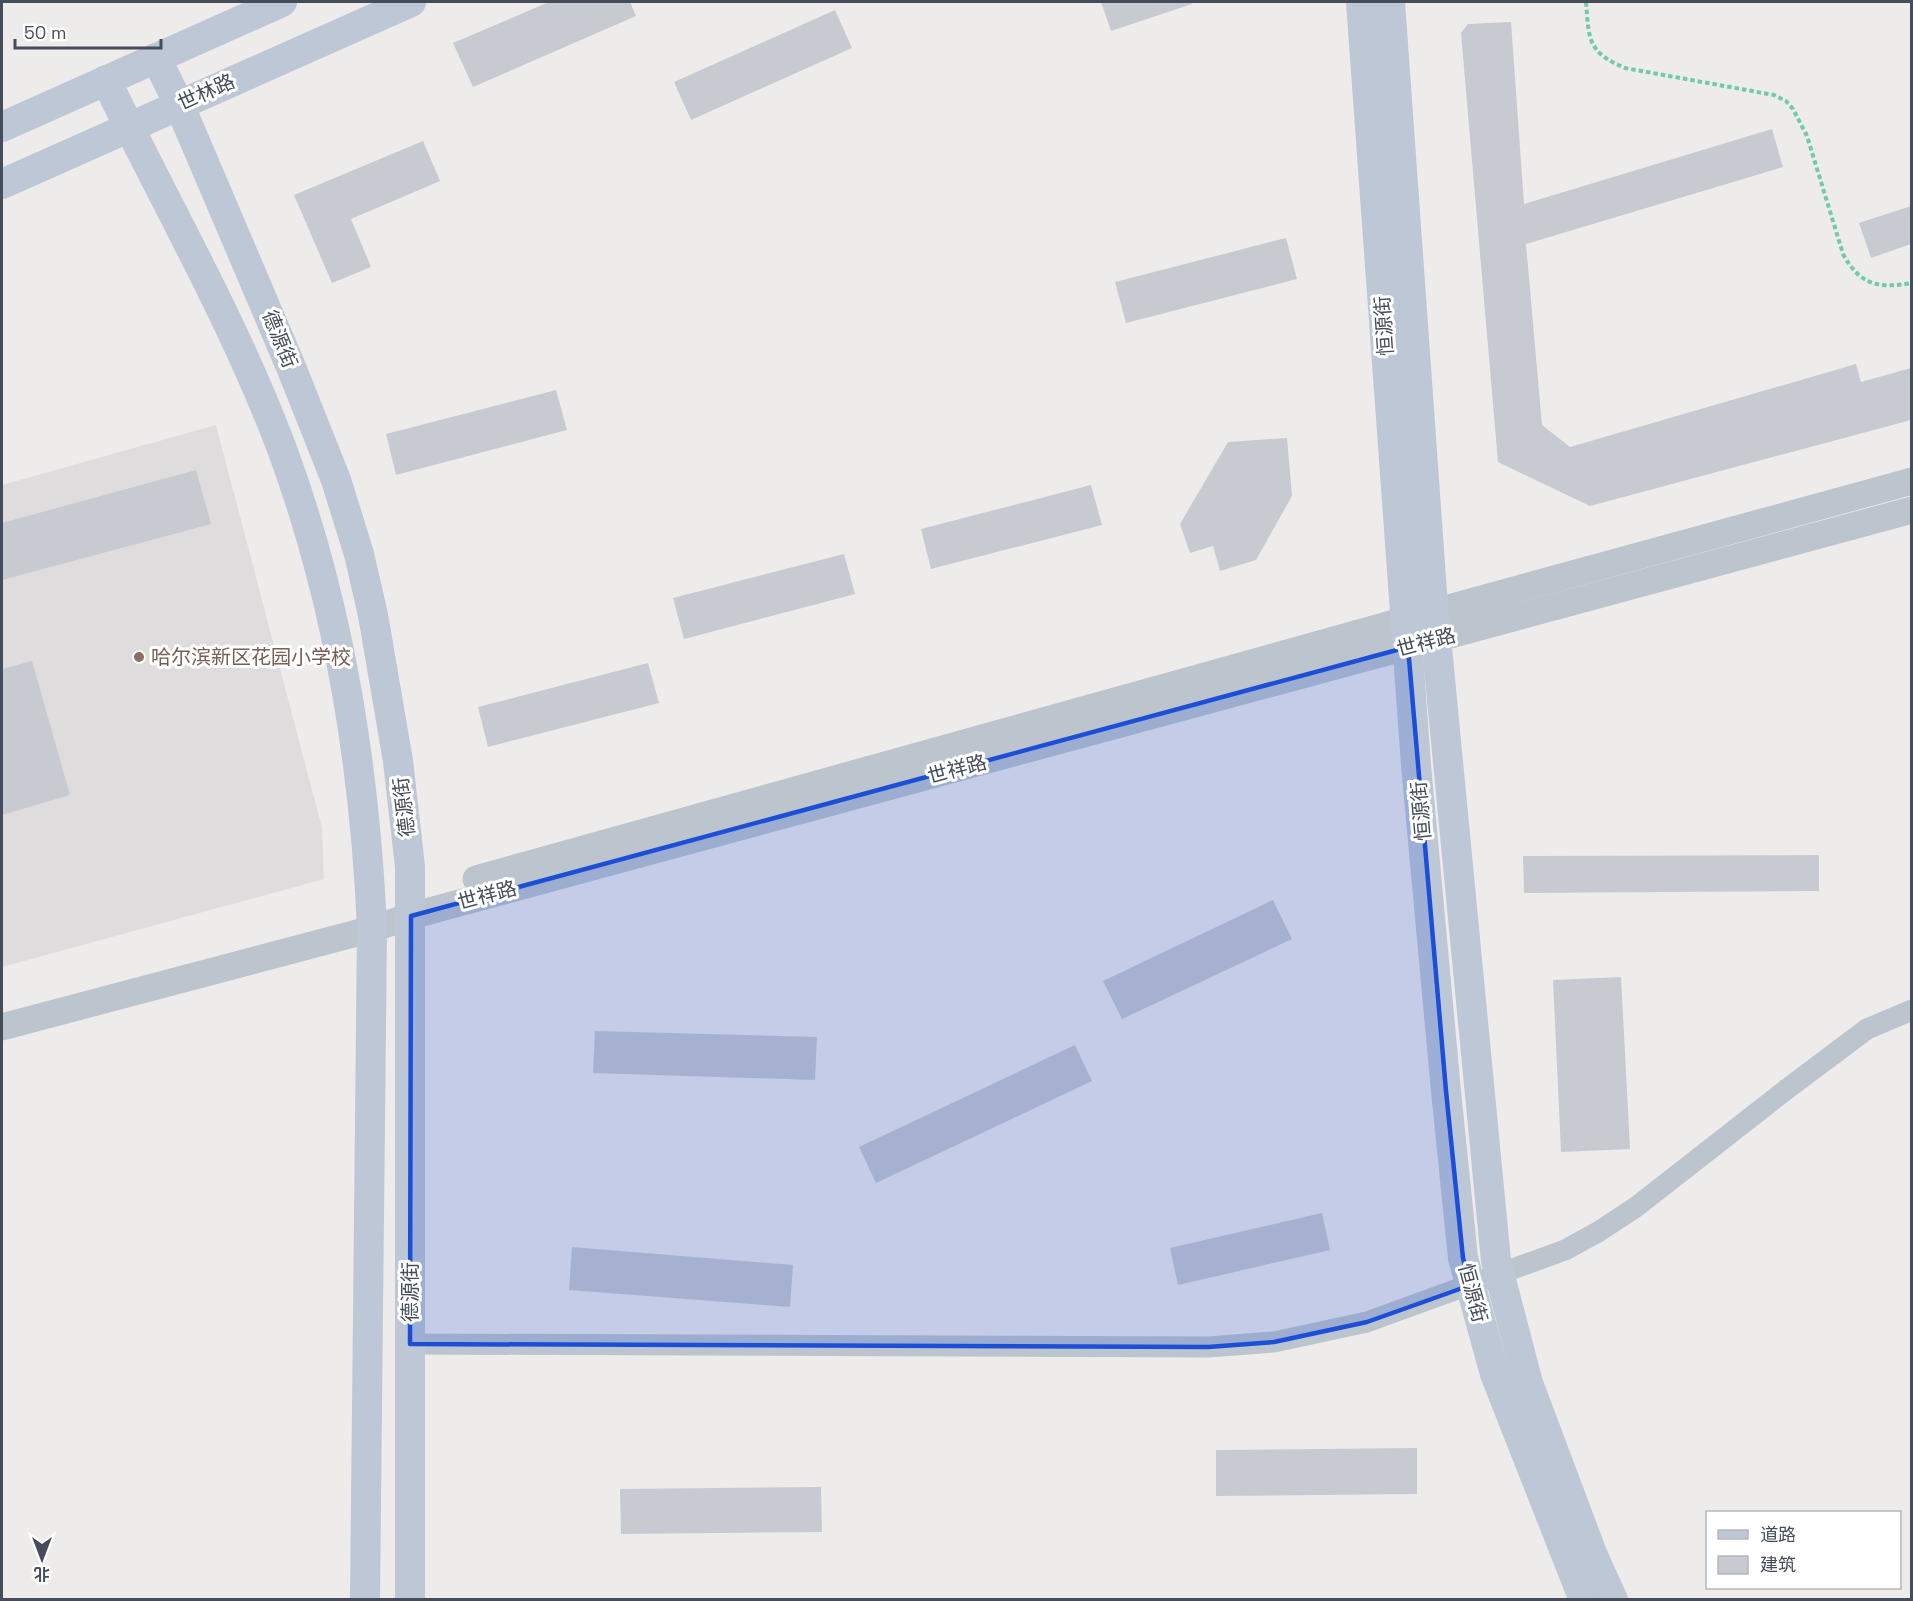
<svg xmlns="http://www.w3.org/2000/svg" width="1913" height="1601" font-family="'Space Grotesk','Noto Sans SC',sans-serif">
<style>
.education{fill:#dfdcdd}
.building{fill:#c8cad1}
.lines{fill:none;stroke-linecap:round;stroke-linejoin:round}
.path{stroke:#70cca5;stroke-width:4;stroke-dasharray:4.5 3;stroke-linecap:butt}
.minor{stroke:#bcc5ce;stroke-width:21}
.tertiary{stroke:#bcc5ce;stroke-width:27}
.secondary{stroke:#bdc7d5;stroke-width:30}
.marked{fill:#1d4ed8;fill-opacity:0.2;stroke:#1d4ed8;stroke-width:4.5;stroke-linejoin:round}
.education-dot{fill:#8d6e63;stroke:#fff;stroke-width:2}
.labels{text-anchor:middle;stroke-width:6;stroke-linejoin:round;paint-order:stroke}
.street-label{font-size:20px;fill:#444d59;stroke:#fff}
.education-label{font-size:20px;fill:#785e54;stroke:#fff;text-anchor:start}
</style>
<rect width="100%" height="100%" fill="#eeebeb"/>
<polygon class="education" points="216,425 322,828 324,879 2,967 2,485"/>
<g class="building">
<polygon points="549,2 630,2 636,16 473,87 453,43"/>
<polygon points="1101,2 1191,2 1192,4 1111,31"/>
<polygon points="835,10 852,48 691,120 674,82"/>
<polygon points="1511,22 1524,204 1772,129 1783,167 1526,244 1542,425 1570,447 1856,364 1861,382 1911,368 1911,420 1590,506 1498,462 1461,33 1468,24"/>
<polygon points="423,141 440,181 351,219 371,267 332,283 294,195"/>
<polygon points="1911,206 1911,244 1871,258 1859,223"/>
<polygon points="1286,238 1297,279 1126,323 1115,282"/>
<polygon points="556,390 567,430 396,475 386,434"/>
<polygon points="1287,438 1292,496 1256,560 1220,571 1213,546 1190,553 1180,524 1228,442"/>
<polygon points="196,470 211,524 2,580 2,523"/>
<polygon points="1091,485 1102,525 931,569 921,529"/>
<polygon points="844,554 855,594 684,639 673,598"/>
<polygon points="32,661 70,795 2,815 2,669"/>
<polygon points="648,663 659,703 488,747 478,707"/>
<polygon points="1819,855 1819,891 1524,893 1523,856"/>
<polygon points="1273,900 1292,939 1122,1019 1103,981"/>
<polygon points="1621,977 1630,1149 1561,1152 1553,980"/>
<polygon points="595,1031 817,1037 815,1080 593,1073"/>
<polygon points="1075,1045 1092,1081 876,1183 859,1147"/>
<polygon points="1322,1213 1330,1250 1178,1285 1170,1248"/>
<polygon points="572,1247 793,1265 790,1307 569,1290"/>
<polygon points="1417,1448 1417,1494 1216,1496 1216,1450"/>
<polygon points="821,1487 822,1532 621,1534 620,1489"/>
</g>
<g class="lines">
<path class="path" d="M 1586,2 C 1589,39 1587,52 1625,68 L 1774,95 L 1786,101 L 1793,109 L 1807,136 L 1843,254 C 1860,285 1878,289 1912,283"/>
<polyline class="minor" points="410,1344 1208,1347 1274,1342 1367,1322 1565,1250 1598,1232 1636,1207 1787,1089 1867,1029 1912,1010"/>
<g class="tertiary">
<polyline points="476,879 1434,612 1912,481"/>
<polyline points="2,1027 372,929 411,916 1912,510"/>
</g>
<g class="secondary">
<polyline points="1361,2 1416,765 1446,1091 1463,1258 1495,1374 1584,1600"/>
<polyline points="1390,2 1433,606 1496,1261 1528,1383 1593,1556 1613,1600"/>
<polyline points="156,58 179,104 291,367 336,480 359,554 373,615 398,761 410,867 410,1600"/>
<path d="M 106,80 C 165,203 234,321 282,449 C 339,603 365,766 372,929 L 365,1600"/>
<polyline points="2,127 282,2"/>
<polyline points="2,184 411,2"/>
</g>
</g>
<path class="marked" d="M 1408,647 L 1446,1091 L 1463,1258 L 1471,1285 L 1367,1322 L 1274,1342 L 1208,1347 L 410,1344 L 411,916 Z"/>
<circle class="education-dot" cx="139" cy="657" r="6"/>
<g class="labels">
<g class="street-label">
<text transform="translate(206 92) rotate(-24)" y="7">世林路</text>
<text transform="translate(1384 326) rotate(-94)" y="7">恒源街</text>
<text transform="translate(280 339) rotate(68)" y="7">德源街</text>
<text transform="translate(1426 642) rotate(-15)" y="7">世祥路</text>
<text transform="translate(957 769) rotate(-15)" y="7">世祥路</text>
<text transform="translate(404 807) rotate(-97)" y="7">德源街</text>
<text transform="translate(1421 811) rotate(-95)" y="7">恒源街</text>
<text transform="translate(487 895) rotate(-15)" y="7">世祥路</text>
<text transform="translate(410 1292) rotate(-90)" y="7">德源街</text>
<text transform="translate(1473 1293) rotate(75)" y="7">恒源街</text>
</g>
<g class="education-label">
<text x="151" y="664">哈尔滨新区花园小学校</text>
</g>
</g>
<rect width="1913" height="1601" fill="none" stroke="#444d59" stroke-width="6"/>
<rect x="1706" y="1511" width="195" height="78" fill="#ffffff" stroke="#b4b8bd" stroke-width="1.5"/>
<rect x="1718" y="1530" width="30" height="9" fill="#bdc7d5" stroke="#b4b8bd" stroke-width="1.5"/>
<text x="1760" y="1541" font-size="18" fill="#444d59">道路</text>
<rect x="1718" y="1556" width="30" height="18" fill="#c8cad1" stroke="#b4b8bd" stroke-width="1.5"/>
<text x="1760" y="1571" font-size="18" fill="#444d59">建筑</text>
<g transform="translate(42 1559) rotate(180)" stroke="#ffffff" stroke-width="4.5" paint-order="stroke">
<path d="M0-4.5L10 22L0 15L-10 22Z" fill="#444d59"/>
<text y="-9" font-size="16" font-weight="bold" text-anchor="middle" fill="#444d59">北</text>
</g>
<path d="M15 39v9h146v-9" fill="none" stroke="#444d59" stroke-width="3"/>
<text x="24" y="39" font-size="18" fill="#444d59" stroke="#ffffff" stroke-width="4.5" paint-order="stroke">50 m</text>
</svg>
